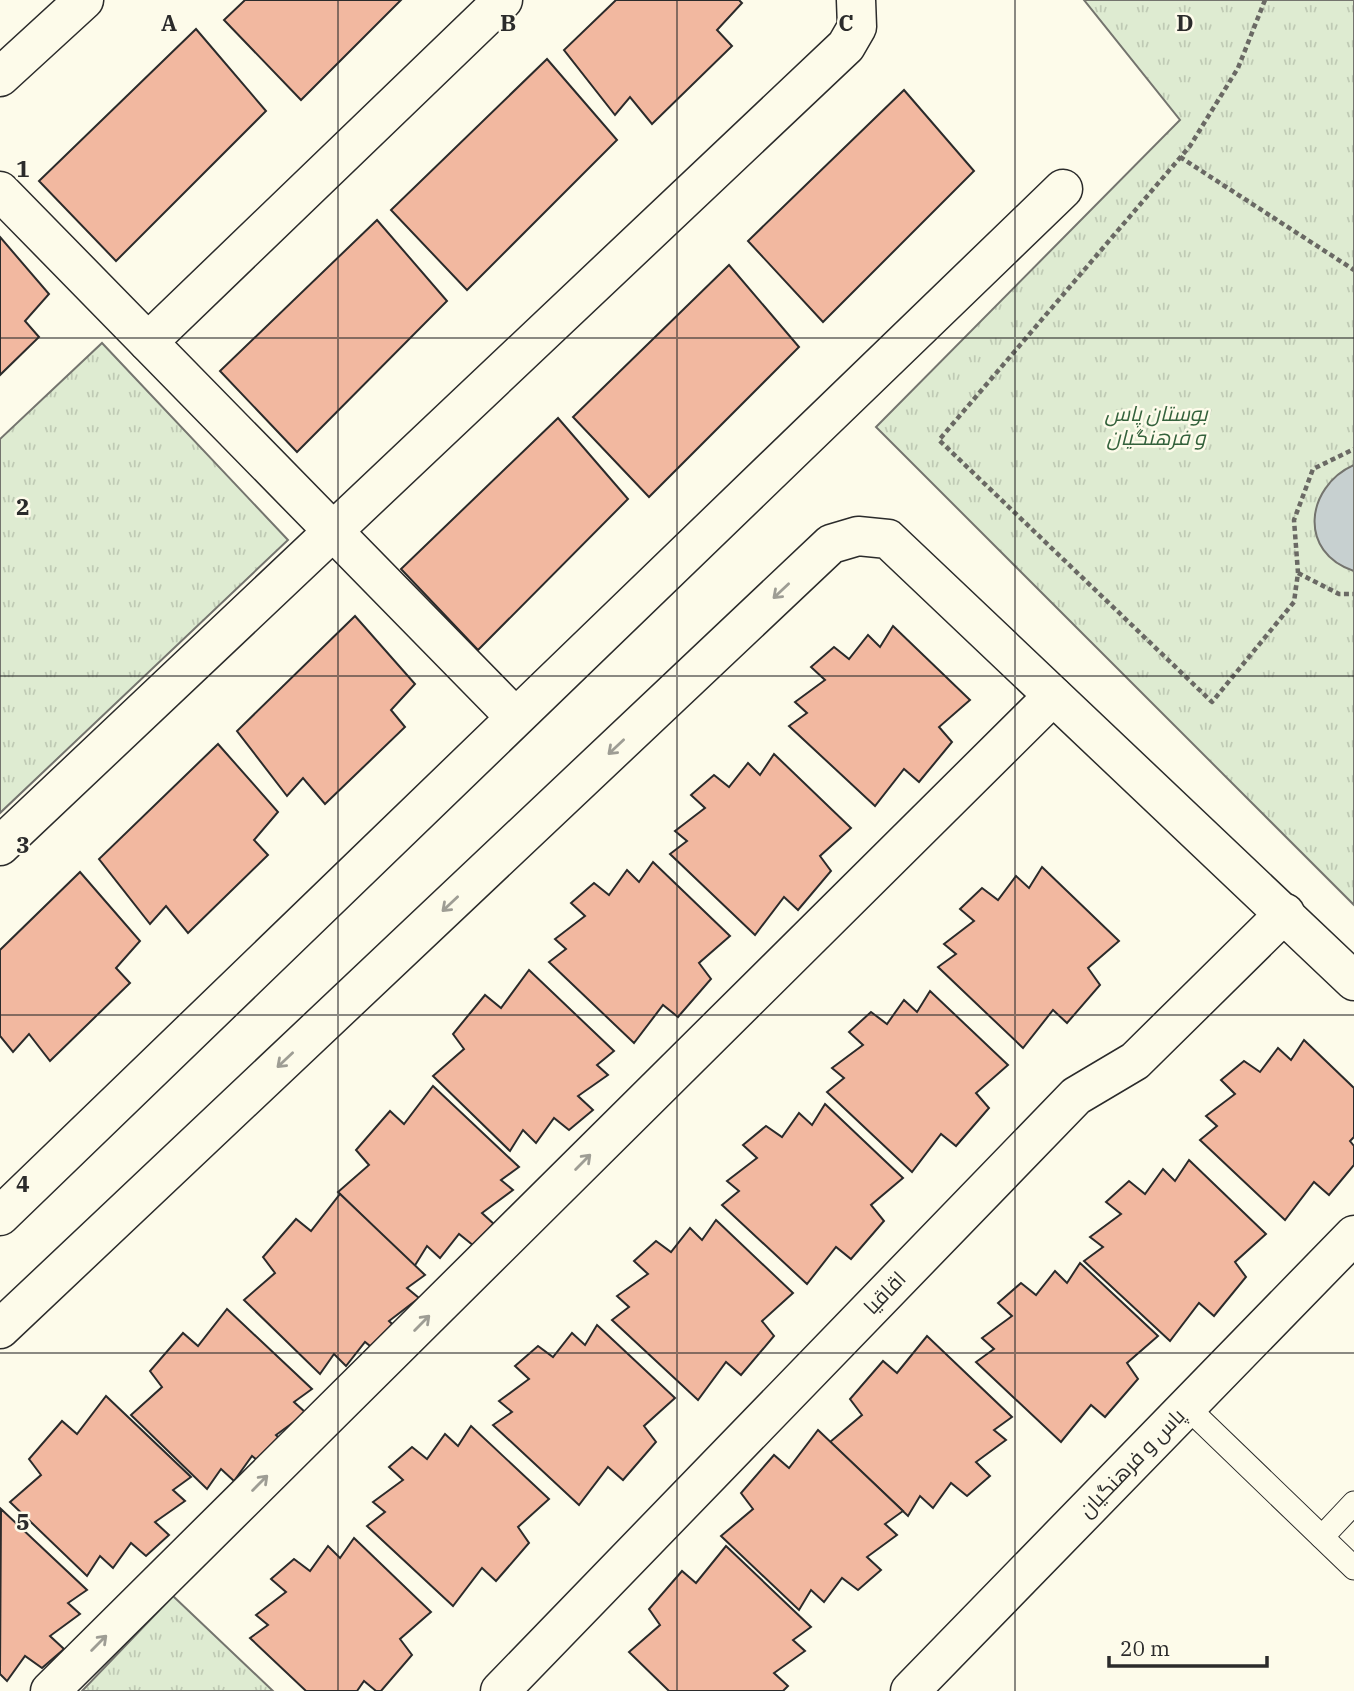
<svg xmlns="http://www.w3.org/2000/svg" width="1354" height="1691" font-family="'IBM Plex Serif',Cairo,serif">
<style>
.park{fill:url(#park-tufts);stroke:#74746e;stroke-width:2}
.water{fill:#c7d0d0;stroke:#74746e;stroke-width:2}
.building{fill:#f2b8a0;stroke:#2b2b2b;stroke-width:2}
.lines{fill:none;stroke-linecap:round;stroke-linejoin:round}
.service-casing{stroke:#2b2b2b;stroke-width:25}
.minor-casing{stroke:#2b2b2b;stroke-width:41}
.tertiary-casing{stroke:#2b2b2b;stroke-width:41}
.path{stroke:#6a6964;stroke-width:4.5;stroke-dasharray:5 3.5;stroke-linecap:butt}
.service{stroke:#fdfbea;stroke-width:23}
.minor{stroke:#fdfbea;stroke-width:38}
.tertiary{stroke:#fdfbea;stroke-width:38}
.oneway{stroke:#9e9d94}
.grid{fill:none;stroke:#2b2b2b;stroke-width:2;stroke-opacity:0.55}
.labels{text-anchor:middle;stroke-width:5;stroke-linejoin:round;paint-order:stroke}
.park-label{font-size:21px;font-style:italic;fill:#34623c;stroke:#fdfbea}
.street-label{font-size:21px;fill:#2b2b2b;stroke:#fdfbea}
.grid-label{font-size:23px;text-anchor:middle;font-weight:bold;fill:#2b2b2b;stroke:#fdfbea;stroke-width:5;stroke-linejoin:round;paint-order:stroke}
</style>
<defs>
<pattern id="park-tufts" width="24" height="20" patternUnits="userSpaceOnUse" patternTransform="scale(1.75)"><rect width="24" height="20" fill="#deebd1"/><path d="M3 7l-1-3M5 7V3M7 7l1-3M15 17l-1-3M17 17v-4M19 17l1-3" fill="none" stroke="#bfcab4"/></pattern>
</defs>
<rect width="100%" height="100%" fill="#fdfbea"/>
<g class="park">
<polygon points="1084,0 1354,0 1354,905 876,427 1180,120"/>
<polygon points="102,343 288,540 0,813 0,439"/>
<polygon points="173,1596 273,1691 82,1691"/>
</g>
<path class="water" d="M 1354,465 L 1354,571 C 1298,553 1305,487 1354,465 Z"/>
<g class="building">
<polygon points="245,0 401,0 301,100 224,20"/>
<polygon points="616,0 739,0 742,3 717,30 732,46 652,124 630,97 615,115 564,50"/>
<polygon points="196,29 266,111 116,261 39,181"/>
<polygon points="547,59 617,140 467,290 391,210"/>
<polygon points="904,90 974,171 823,322 748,241"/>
<polygon points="377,220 447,301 297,452 220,371"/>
<polygon points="0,237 49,294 25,321 39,337 0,375"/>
<polygon points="729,265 799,347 649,497 573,417"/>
<polygon points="558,418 628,499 478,650 401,569"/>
<polygon points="355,616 415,684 391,710 405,727 325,804 303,778 287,796 237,731"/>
<polygon points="893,626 970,700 939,727 952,742 919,782 904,769 875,806 789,726 807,713 795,702 825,680 811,667 834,647 849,659 868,635 880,647"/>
<polygon points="218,744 278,812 254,840 268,855 188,933 166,906 150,924 99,859"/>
<polygon points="774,754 851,828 820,856 831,871 798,910 784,897 755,935 670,854 687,841 675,831 705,808 691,795 714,775 729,787 748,763 760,775"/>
<polygon points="653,862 730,936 699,963 711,979 678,1017 663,1005 634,1043 549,962 566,949 555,939 585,916 571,903 594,883 609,895 627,870 639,882"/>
<polygon points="1042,867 1119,941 1088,968 1100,985 1067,1023 1053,1010 1023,1048 938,967 956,954 944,944 974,921 960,909 982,888 998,900 1016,876 1029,888"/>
<polygon points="80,872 140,941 116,968 130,983 50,1061 29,1034 13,1052 0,1036 0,950"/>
<polygon points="529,970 614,1051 597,1065 608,1075 578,1096 593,1110 569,1130 554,1118 536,1143 523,1130 510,1151 433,1076 464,1049 453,1034 485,995 501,1008"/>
<polygon points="930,991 1008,1065 976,1093 989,1108 956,1146 941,1134 912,1172 827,1092 844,1078 832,1068 863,1045 849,1032 871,1012 887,1024 904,1000 917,1012"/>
<polygon points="1304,1040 1354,1088 1354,1137 1350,1141 1354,1146 1354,1165 1329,1195 1314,1182 1285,1220 1200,1140 1217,1126 1206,1116 1235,1094 1221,1080 1244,1061 1260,1072 1278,1048 1291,1060"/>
<polygon points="433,1086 519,1167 501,1180 513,1190 482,1213 496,1226 474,1246 459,1234 440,1258 427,1246 414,1267 338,1192 369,1165 356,1150 390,1111 404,1124"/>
<polygon points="825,1104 903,1178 871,1205 884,1221 851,1259 836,1247 807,1284 722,1205 739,1191 727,1181 757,1158 743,1145 766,1126 782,1137 799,1113 812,1125"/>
<polygon points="1189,1160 1266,1234 1235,1262 1246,1277 1214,1316 1199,1303 1170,1341 1084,1261 1103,1247 1090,1237 1121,1214 1106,1202 1129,1181 1145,1194 1163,1169 1175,1181"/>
<polygon points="340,1194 425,1275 407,1288 419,1298 389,1321 403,1334 380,1354 365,1342 346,1366 334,1354 320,1374 244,1300 275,1273 263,1257 296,1219 311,1231"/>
<polygon points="716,1220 793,1293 762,1321 774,1336 741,1375 726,1362 698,1400 612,1320 629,1307 617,1296 648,1274 634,1261 656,1241 671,1252 690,1228 702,1240"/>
<polygon points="1080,1263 1158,1336 1127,1363 1138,1379 1105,1417 1091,1405 1061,1442 976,1362 994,1349 982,1338 1012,1316 998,1303 1021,1283 1036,1295 1055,1271 1067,1283"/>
<polygon points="227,1309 312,1389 294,1402 306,1413 276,1435 290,1448 267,1468 252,1456 234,1481 221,1469 207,1489 131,1415 162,1387 150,1371 183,1333 198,1346"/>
<polygon points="597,1325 675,1398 644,1426 656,1442 623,1480 608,1467 579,1505 493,1425 512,1412 499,1401 529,1379 515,1366 538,1346 553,1357 572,1333 585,1345"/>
<polygon points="927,1336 1012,1417 994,1430 1006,1440 976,1462 990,1476 967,1496 951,1483 933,1508 920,1496 908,1516 830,1442 862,1415 850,1399 883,1361 897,1373"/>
<polygon points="106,1396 191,1477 173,1490 185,1501 155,1522 169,1535 146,1556 131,1543 113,1568 100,1556 87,1576 10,1502 41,1475 29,1459 62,1421 77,1434"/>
<polygon points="471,1426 549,1499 518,1527 529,1543 496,1581 482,1568 453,1606 367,1526 385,1512 373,1502 403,1480 389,1467 412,1447 427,1459 445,1434 458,1446"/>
<polygon points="818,1430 903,1511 885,1524 897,1535 867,1557 881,1570 858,1590 842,1578 824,1602 811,1590 799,1610 721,1536 753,1509 741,1493 774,1455 789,1468"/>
<polygon points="1,1509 87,1590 68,1603 80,1614 50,1636 64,1649 42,1668 25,1656 7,1681 0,1674"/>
<polygon points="354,1538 431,1612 400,1639 412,1655 381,1691 376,1691 364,1681 357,1691 306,1691 250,1638 268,1625 256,1615 286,1592 271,1579 294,1559 310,1571 328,1546 340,1558"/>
<polygon points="726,1546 811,1627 793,1640 805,1651 774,1673 788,1686 783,1691 669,1691 629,1652 660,1625 649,1609 682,1571 696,1583"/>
</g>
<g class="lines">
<g class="service-casing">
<g id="service">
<polyline points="1187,1407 1354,1568"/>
<polyline points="1322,1537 1354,1503"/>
</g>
</g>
<g class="minor-casing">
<g id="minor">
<polyline points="0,77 84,0"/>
<polyline points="0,191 515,717"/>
<polyline points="148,342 503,0"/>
<polyline points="0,846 846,46 857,27 856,0"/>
<polyline points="0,1216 1063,189"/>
<polyline points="0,1329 831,544 858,536 888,539 1354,981"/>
<polyline points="50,1691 1053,696"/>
<polyline points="500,1691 1076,1096 1135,1061 1285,913"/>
</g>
</g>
<g class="tertiary-casing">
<polyline id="tertiary" points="910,1691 1354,1235"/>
</g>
<g class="path">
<polyline points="1265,0 1238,68 1190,146 939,440 1212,702 1294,602 1298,573 1294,520 1313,469 1354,449"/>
<polyline points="1180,157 1354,270"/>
<polyline points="1298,573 1339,594 1354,594"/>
</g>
<use href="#service" class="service"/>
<use href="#minor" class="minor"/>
<use href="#tertiary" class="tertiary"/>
</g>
<defs><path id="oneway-shaft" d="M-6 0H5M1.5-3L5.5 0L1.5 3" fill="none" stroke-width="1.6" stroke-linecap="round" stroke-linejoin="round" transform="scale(1.75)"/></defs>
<g class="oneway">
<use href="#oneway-shaft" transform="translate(781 591) rotate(137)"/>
<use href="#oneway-shaft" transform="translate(616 747) rotate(137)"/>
<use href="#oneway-shaft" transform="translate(450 904) rotate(137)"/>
<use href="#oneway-shaft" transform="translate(285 1060) rotate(137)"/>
<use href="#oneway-shaft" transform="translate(583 1162) rotate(-45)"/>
<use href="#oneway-shaft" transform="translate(422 1323) rotate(-45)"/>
<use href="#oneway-shaft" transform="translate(260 1483) rotate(-45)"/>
<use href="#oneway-shaft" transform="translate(99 1643) rotate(-45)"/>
</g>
<path class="grid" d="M 338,0 L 338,1691M 677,0 L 677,1691M 1015,0 L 1015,1691M 0,338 L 1354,338M 0,676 L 1354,676M 0,1015 L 1354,1015M 0,1353 L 1354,1353"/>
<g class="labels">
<g class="park-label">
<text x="1156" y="421">بوستان پاس<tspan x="1156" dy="24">و فرهنگیان</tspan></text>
</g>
<g class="street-label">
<text transform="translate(885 1293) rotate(-46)" y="7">اقاقیا</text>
<text transform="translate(1132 1463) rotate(-46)" y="7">پاس و فرهنگیان</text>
</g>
</g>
<g class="grid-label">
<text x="169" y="31">A</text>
<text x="508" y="31">B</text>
<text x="846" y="31">C</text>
<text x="1185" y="31">D</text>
<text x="23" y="177">1</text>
<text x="23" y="515">2</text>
<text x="23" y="853">3</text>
<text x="23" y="1192">4</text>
<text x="23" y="1530">5</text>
</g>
<path d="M1109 1656v10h158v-10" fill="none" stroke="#2b2b2b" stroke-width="3.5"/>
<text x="1120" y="1656" font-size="21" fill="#2b2b2b" stroke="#fdfbea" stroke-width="5" paint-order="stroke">20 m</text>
</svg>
